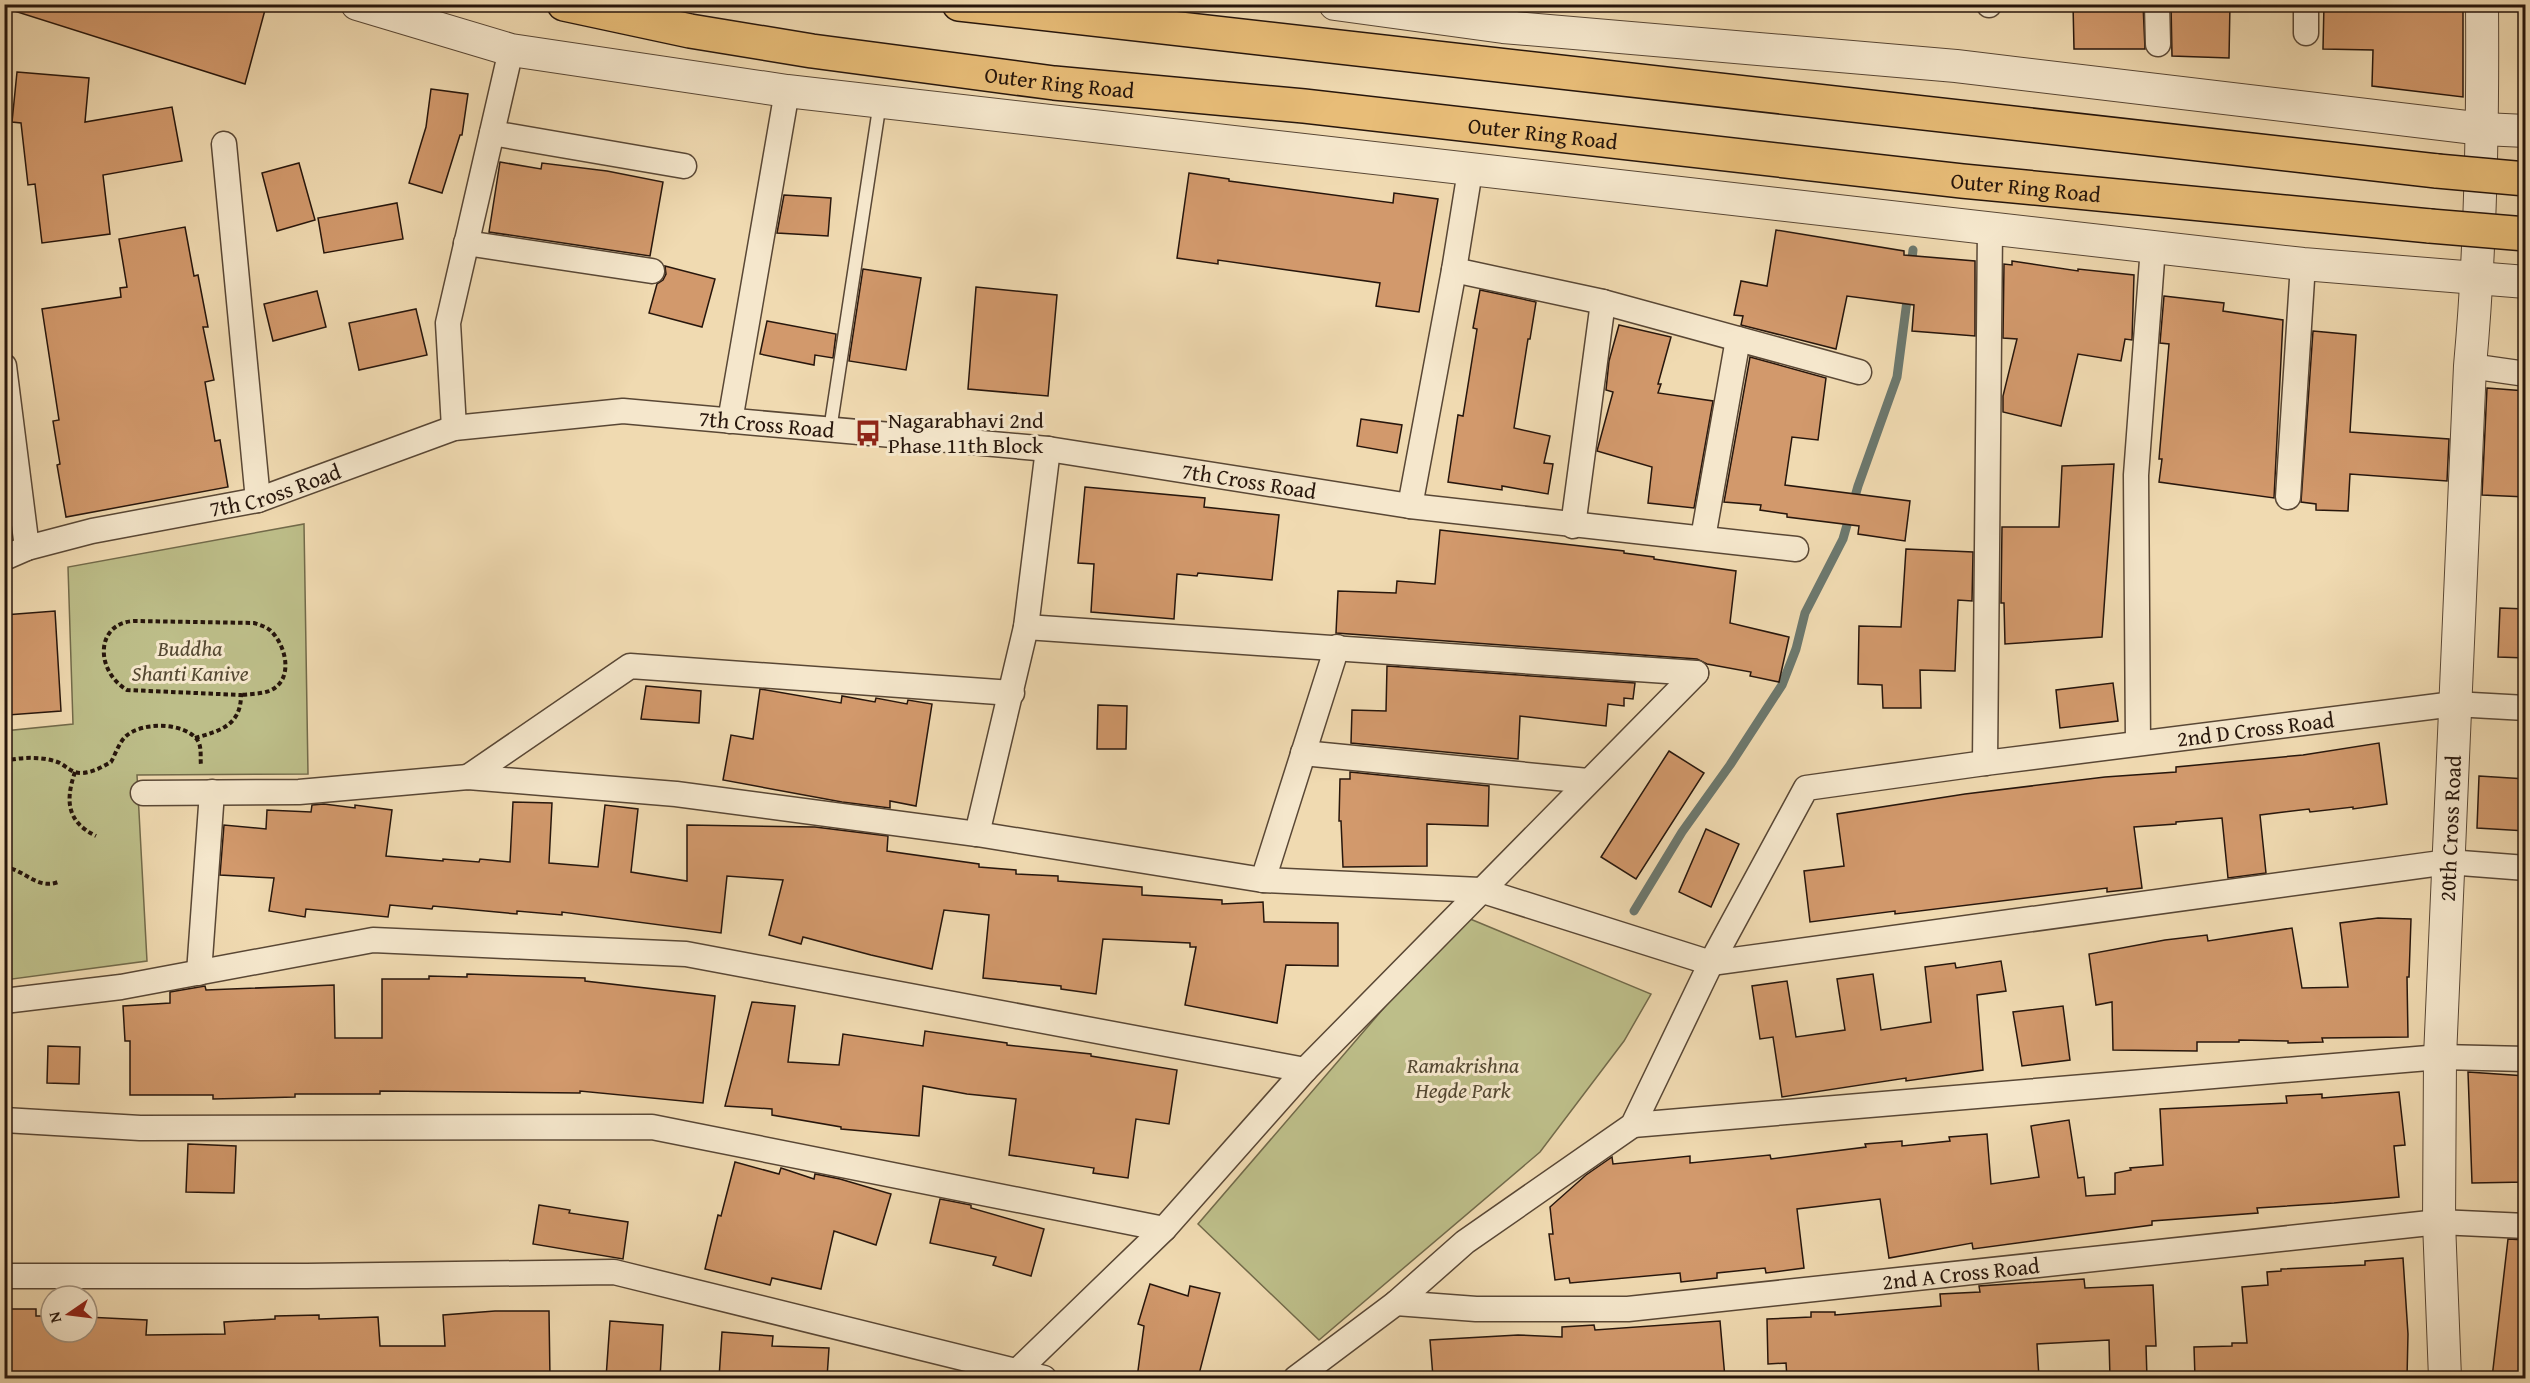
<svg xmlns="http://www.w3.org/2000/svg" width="2530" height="1383" font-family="'Gentium Book Plus',serif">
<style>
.green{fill:#bdbe89;stroke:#726a4a;stroke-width:1.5}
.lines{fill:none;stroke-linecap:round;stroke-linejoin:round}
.stream{stroke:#6c786e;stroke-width:9}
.building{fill:#d2996c;stroke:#27160c;stroke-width:1.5}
.service-casing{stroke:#594735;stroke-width:15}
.minor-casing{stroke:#594735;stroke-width:27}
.tertiary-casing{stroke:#594735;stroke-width:34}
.trunk-casing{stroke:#27160c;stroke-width:36}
.path{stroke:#27160c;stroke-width:4;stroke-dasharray:4.5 3;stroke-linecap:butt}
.service{stroke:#f5e7cc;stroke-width:12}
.minor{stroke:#f5e7cc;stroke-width:24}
.tertiary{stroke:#f5e7cc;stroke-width:32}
.trunk{stroke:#e8bd78;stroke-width:33}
.trunk-bridge-casing{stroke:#27160c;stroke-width:36;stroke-linecap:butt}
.trunk-bridge{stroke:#e8bd78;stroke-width:33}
.labels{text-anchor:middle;stroke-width:6;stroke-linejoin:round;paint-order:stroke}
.street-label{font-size:22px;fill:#27160c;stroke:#f5e7cc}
.poi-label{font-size:22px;fill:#27160c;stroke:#f5e7cc;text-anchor:start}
.park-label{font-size:22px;font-style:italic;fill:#544832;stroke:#f5e7cc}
</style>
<rect width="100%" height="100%" fill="#f0dab1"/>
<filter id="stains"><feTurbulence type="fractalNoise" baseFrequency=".00333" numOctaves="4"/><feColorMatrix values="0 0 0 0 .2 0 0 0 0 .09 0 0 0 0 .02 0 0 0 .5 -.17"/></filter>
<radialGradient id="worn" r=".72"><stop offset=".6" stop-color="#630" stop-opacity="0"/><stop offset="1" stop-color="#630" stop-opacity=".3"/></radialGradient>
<g class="green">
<polygon points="304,524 308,774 137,775 147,961 5,980 4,731 73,724 68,567"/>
<polygon points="1463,916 1651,994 1624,1041 1540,1152 1319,1340 1198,1224"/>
</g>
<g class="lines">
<g class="stream">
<polyline points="1911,268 1913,250"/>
<polyline points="1634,911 1682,832 1730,765 1782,685 1796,649 1805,613 1843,539 1858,486 1897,377 1908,293"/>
</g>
</g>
<g class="building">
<polygon points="11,4 247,4 265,10 245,84 11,10"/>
<polygon points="2073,4 2143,4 2145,49 2074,49"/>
<polygon points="2171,4 2230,4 2229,58 2172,56"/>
<polygon points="2324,4 2463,4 2463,97 2372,86 2373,50 2323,49"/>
<polygon points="17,72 89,78 85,122 172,107 182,161 103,175 110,234 42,243 35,184 28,185 21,123 12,122"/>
<polygon points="431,89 468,94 462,135 460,135 442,193 409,183 426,127"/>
<polygon points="500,162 541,169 542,163 607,171 663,182 650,256 489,232"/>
<polygon points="299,163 315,220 277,231 262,173"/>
<polygon points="1189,173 1229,179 1229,181 1393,203 1394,193 1438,199 1419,312 1376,306 1380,283 1218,260 1218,264 1177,258"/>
<polygon points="784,195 831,198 828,236 777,233"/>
<polygon points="397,203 403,239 324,253 318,218"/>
<polygon points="185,227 194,276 198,275 208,327 203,327 214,380 205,382 215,441 220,440 228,487 66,517 57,465 60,464 53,421 59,420 42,309 121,297 120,288 127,287 119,239"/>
<polygon points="1776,230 1904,251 1904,255 1975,261 1975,336 1912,331 1914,305 1847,296 1836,349 1741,325 1743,316 1734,315 1741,281 1767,286"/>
<polygon points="2012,261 2078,271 2078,269 2134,275 2132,340 2125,339 2121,361 2078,354 2061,426 2003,412 2003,396 2017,339 2003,338 2004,264 2012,265"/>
<polygon points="665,266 715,279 702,327 649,313 657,284 663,280 666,274"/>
<polygon points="863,269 921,278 906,370 849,361"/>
<polygon points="976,287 1057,295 1048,396 968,389"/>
<polygon points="1480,290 1536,302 1530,339 1528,339 1514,428 1550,436 1544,463 1553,464 1548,494 1502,486 1502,490 1448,482 1458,415 1463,416 1477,329 1473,328"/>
<polygon points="317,291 326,327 273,341 264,304"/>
<polygon points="2164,296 2224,303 2223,311 2283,320 2274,498 2159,482 2162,459 2159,459 2169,344 2160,343"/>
<polygon points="416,309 427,355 359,370 349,323"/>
<polygon points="767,321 836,334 833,358 815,355 814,365 760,354"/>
<polygon points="1619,325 1671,337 1658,384 1661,384 1658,393 1713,401 1694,508 1648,503 1652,467 1597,451 1613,392 1606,390 1609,361"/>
<polygon points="2313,331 2356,335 2350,432 2449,439 2447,481 2350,474 2348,511 2316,510 2316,504 2301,502"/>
<polygon points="1750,357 1826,378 1818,440 1792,437 1785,485 1910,501 1905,541 1858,534 1859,526 1787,517 1787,514 1760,510 1761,505 1724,502"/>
<polygon points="2487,388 2526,391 2526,497 2482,495"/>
<polygon points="1361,419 1402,425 1397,453 1357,446"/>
<polygon points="2114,464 2102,637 2005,644 2004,603 2001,603 2002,527 2059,527 2062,466"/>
<polygon points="1085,487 1205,498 1204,507 1279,515 1272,580 1198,573 1197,576 1177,574 1174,619 1091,612 1094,564 1078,563"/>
<polygon points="1440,530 1624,551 1624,553 1654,557 1654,559 1736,571 1730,623 1789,637 1779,682 1750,676 1751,672 1707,664 1697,659 1336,633 1338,591 1396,593 1397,581 1435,584"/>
<polygon points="1906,549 1973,552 1972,601 1958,600 1955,671 1920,670 1921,708 1883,708 1882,685 1858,684 1859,626 1901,627"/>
<polygon points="2500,608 2526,609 2526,658 2498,657"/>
<polygon points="55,611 61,711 8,715 4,615"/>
<polygon points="1387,666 1635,683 1633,699 1624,698 1624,706 1608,704 1606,726 1520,716 1518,759 1351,743 1352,710 1386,711"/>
<polygon points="2113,683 2118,721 2060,728 2056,690"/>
<polygon points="646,686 701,691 699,723 641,719"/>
<polygon points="760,689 841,703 842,696 875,702 876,698 907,704 908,700 932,704 916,806 890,801 890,808 842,802 723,780 731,735 753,739"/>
<polygon points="1098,705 1127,706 1126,749 1097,749"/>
<polygon points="2379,743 2387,804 2353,809 2353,807 2310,812 2309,809 2260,815 2266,873 2228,878 2222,818 2176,822 2176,824 2134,827 2142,888 2107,892 2107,888 1895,914 1895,911 1810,922 1804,871 1844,866 1837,814 1965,794 2105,777 2176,772 2176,767 2303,755"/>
<polygon points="1669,751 1704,773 1636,879 1601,857"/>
<polygon points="1350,772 1489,786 1488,826 1427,824 1427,866 1343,867 1341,821 1339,821 1340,779 1350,779"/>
<polygon points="2479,776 2526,779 2526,831 2477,828"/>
<polygon points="513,802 552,803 549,863 598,867 605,805 638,809 631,872 687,881 687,825 815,827 888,836 887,851 979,864 979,867 1016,870 1016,874 1058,876 1058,881 1142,887 1142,895 1222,900 1222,904 1263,902 1264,922 1338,923 1338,966 1286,965 1277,1023 1185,1005 1196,947 1190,947 1190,943 1103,939 1096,994 1061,989 1061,986 983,978 989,915 944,910 932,969 871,955 803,937 801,944 769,935 783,880 727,876 721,933 562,912 562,915 517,911 517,914 433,906 432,909 390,905 388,917 306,909 305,917 269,911 274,878 220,875 224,825 266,829 267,810 311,812 312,805 324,804 355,808 355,805 392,810 386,856 443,861 443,859 479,862 480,859 510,862"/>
<polygon points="1706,829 1739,844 1711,907 1679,892"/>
<polygon points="2378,918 2411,919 2409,977 2407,977 2408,1037 2322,1038 2323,1042 2288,1043 2288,1041 2239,1040 2239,1042 2197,1042 2197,1051 2113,1050 2112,1002 2096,1005 2089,954 2165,940 2207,935 2208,941 2292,928 2302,988 2348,987 2340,923"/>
<polygon points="2001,961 2006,991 1977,995 1983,1070 1906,1081 1906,1078 1782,1097 1773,1037 1760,1039 1752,986 1787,981 1796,1037 1845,1030 1837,979 1873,974 1881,1030 1931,1022 1925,967 1955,963 1956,968"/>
<polygon points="467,974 585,978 585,981 715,996 703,1103 580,1091 580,1093 380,1091 380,1094 295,1094 295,1097 213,1099 213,1095 130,1095 130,1041 125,1041 123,1006 170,1003 170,992 205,986 206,990 334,985 335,1038 382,1038 382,979 429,979 429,976 467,977"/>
<polygon points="752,1002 795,1006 788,1062 839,1065 843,1034 923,1046 925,1031 1007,1043 1007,1045 1091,1054 1091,1056 1177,1070 1169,1124 1136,1119 1128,1178 1093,1173 1094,1168 1009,1155 1016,1099 967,1094 923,1086 919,1136 841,1129 841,1127 772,1115 772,1109 725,1106"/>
<polygon points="2063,1006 2070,1060 2022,1066 2013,1012"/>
<polygon points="48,1046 80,1047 79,1084 47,1083"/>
<polygon points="2468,1072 2526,1076 2526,1182 2472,1183"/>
<polygon points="2399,1092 2405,1145 2394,1146 2399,1197 2334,1203 2257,1208 2258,1213 2152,1221 2152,1225 1973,1249 1972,1243 1889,1258 1880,1199 1797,1209 1804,1268 1766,1273 1765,1268 1717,1273 1717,1278 1681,1282 1680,1273 1570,1283 1569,1278 1555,1280 1549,1234 1553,1234 1550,1207 1586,1175 1612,1157 1613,1164 1690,1156 1690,1163 1770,1155 1771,1159 1866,1147 1865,1144 1902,1141 1902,1146 1950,1141 1949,1137 1987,1134 1991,1184 2039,1177 2031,1126 2069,1120 2078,1178 2084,1177 2086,1196 2115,1194 2115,1173 2131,1170 2130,1168 2163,1165 2160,1109 2287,1103 2286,1096 2322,1094 2322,1098"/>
<polygon points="188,1144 236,1146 234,1193 186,1192"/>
<polygon points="735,1162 779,1174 781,1168 814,1179 815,1174 840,1179 891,1194 876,1245 834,1231 821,1289 772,1278 770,1285 705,1269 718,1215 721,1216"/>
<polygon points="940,1199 971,1205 971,1208 1044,1229 1031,1276 993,1265 996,1257 930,1243"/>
<polygon points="539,1205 570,1210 569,1213 628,1222 623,1259 533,1244"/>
<polygon points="2508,1239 2526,1240 2526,1342 2522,1378 2492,1378"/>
<polygon points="2403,1258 2408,1334 2407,1378 2195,1378 2194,1347 2232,1346 2232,1343 2247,1343 2242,1287 2268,1285 2267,1272 2281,1271 2281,1269 2365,1265 2365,1261"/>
<polygon points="2084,1279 2085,1288 2153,1285 2156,1346 2146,1346 2147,1378 2110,1378 2109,1340 2037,1344 2039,1378 1787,1378 1786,1363 1768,1364 1767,1319 1811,1317 1811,1312 1835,1312 1835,1315 1941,1306 1940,1294 1980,1292 1979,1286"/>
<polygon points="1150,1284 1188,1296 1190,1286 1220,1293 1198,1378 1137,1378 1144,1326 1138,1324"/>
<polygon points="4,1309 36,1309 36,1316 51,1316 51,1332 87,1332 87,1317 147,1320 146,1335 225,1334 224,1322 275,1319 275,1316 319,1315 319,1319 378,1317 380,1346 445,1346 443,1315 495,1311 549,1311 550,1378 9,1378 8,1354 4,1354"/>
<polygon points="610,1321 663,1325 660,1378 606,1378"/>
<polygon points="1720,1321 1725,1378 1516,1378 1516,1374 1474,1376 1474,1373 1433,1377 1430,1340 1518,1335 1562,1337 1562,1327 1594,1325 1595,1330"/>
<polygon points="722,1332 773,1336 772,1346 829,1348 827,1378 719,1378"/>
</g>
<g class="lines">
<g class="service-casing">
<polyline id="service" points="830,430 880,102"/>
</g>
<g class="minor-casing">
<g id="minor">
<polyline points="1989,4 1989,5"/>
<polyline points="2157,4 2158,44"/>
<polyline points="1503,27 1507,4"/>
<polyline points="2306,33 2306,4"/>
<polyline points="492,133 684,166"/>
<polyline points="224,144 258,500"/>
<polyline points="466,243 652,271"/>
<polyline points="1454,270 1603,302 1573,526"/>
<polyline points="1603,302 1859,372"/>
<polyline points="4,366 27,548"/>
<polyline points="2470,366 2526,374"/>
<polyline points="730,421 787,91"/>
<polyline points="454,428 448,323 511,50"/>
<polyline points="2288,497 2303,264"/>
<polyline points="1410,506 1454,270 1470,171"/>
<polyline points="1703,538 1738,339"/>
<path id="s1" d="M 4,558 L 27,548 L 92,531 L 258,500 L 454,428 L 623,411 L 1048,449 L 1410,506 L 1796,549"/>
<polyline points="1026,627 1696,673"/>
<polyline points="2138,743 2136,475 2153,247"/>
<polyline points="1303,753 1588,781"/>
<polyline points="1985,763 1990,228"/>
<polyline points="468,777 630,666 1012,693"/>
<polyline points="143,793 299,792 468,777 676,794 977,834 1263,880 1480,890 1711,963 2448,862 2526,868"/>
<polyline points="977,834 1026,627 1048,449"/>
<polyline points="1263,880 1337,647"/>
<polyline points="199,973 212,792"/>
<polyline points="4,1001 121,987 373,940 686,954 1305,1070"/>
<polyline points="4,1120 140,1128 652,1127 1164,1229"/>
<polyline points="1633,1125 2440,1057 2526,1059"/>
<polyline points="4,1276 307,1276 614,1272 1044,1378"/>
<path id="s2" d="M 1396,1303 L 1476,1309 L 1628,1309 L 2439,1222 L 2526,1226"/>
<polyline points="1010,1378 1164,1229 1305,1070 1696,673"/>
<path id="s3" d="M 1296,1378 L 1396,1303 L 1465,1242 L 1633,1125 L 1711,963 L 1806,788 L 1985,763 L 2454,704 L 2526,708"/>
</g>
</g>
<g class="tertiary-casing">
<g id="tertiary">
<polyline points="357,4 511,50 787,91 2303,264 2526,282"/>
<polyline points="1335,4 1503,27 1956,66 2483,129 2526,131"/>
<path id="s4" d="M 2445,1378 L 2439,1222 L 2440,1057 L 2470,366 C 2481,246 2483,126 2482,4"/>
</g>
</g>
<g class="trunk-casing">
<g id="trunk">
<path id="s5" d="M 564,4 L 690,31 L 812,51 L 1054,83 L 1304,106 L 1962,181 L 2430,226"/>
<polyline points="959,4 2437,171"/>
</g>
</g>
<g class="path">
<path d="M 195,738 C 219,731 241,726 241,695 L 127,690 C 95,671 95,623 134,621 L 254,623 C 260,625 267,627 271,631 C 287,647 294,681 269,691 C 261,694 249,694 241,695"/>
<path d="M 4,761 C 22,757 43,756 60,763 C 67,767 72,773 81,773 C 92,773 102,767 111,762 C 115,755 119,743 125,737 C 141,721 186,722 198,741 C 202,748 200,757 201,765"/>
<path d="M 75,772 C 65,801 67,822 96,836"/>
<path d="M 4,867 C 24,869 37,890 58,882"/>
</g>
<use href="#service" class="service"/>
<use href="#minor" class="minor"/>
<use href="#tertiary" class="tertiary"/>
<use href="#trunk" class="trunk"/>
<g class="trunk-bridge-casing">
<g id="trunk-bridge">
<polyline points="2437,171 2526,179"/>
<polyline points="2430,226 2526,234"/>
</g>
</g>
<use href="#trunk-bridge" class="trunk-bridge"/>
</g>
<defs>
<g id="bus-bare" transform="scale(2.07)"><path d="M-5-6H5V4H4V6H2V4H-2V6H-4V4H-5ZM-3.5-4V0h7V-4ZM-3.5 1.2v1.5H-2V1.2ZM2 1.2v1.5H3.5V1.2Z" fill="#8f2418" stroke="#f5e7cc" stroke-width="2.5" paint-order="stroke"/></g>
</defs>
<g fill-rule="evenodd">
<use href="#bus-bare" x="868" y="433"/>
</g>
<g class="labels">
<g class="street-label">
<text dy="8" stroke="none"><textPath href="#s5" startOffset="502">Outer Ring Road</textPath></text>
<text dy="8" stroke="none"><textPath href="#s5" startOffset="988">Outer Ring Road</textPath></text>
<text dy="8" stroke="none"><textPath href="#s5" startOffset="1474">Outer Ring Road</textPath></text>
<text dy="8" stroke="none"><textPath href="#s1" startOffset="784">7th Cross Road</textPath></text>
<text dy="8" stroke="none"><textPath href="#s1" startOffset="1270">7th Cross Road</textPath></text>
<text dy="8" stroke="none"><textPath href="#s1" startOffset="280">7th Cross Road</textPath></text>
<text dy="8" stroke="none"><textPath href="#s3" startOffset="1254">2nd D Cross Road</textPath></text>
<text dy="8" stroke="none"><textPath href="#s4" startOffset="550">20th Cross Road</textPath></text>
<text dy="8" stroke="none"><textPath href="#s2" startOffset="567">2nd A Cross Road</textPath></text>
</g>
<g class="poi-label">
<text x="888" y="428">Nagarabhavi 2nd<tspan x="888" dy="25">Phase 11th Block</tspan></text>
</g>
<g class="park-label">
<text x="190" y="656">Buddha<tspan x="190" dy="25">Shanti Kanive</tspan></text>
<text x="1463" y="1073">Ramakrishna<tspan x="1463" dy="25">Hegde Park</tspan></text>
</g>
</g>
<rect width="2530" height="1383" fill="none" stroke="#f0dab1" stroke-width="24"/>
<rect x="6" y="6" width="2518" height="1371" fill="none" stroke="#27160c" stroke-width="3"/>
<rect x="12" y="12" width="2506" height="1359" fill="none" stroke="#27160c" stroke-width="1.5"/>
<g transform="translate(69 1314) rotate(256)"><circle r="28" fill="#f5e7cc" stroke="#a3937f" stroke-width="1.5"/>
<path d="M0-4.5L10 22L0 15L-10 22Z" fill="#8f2418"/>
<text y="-9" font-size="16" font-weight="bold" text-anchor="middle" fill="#27160c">N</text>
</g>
<rect width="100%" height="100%" filter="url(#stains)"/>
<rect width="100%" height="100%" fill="url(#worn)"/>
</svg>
